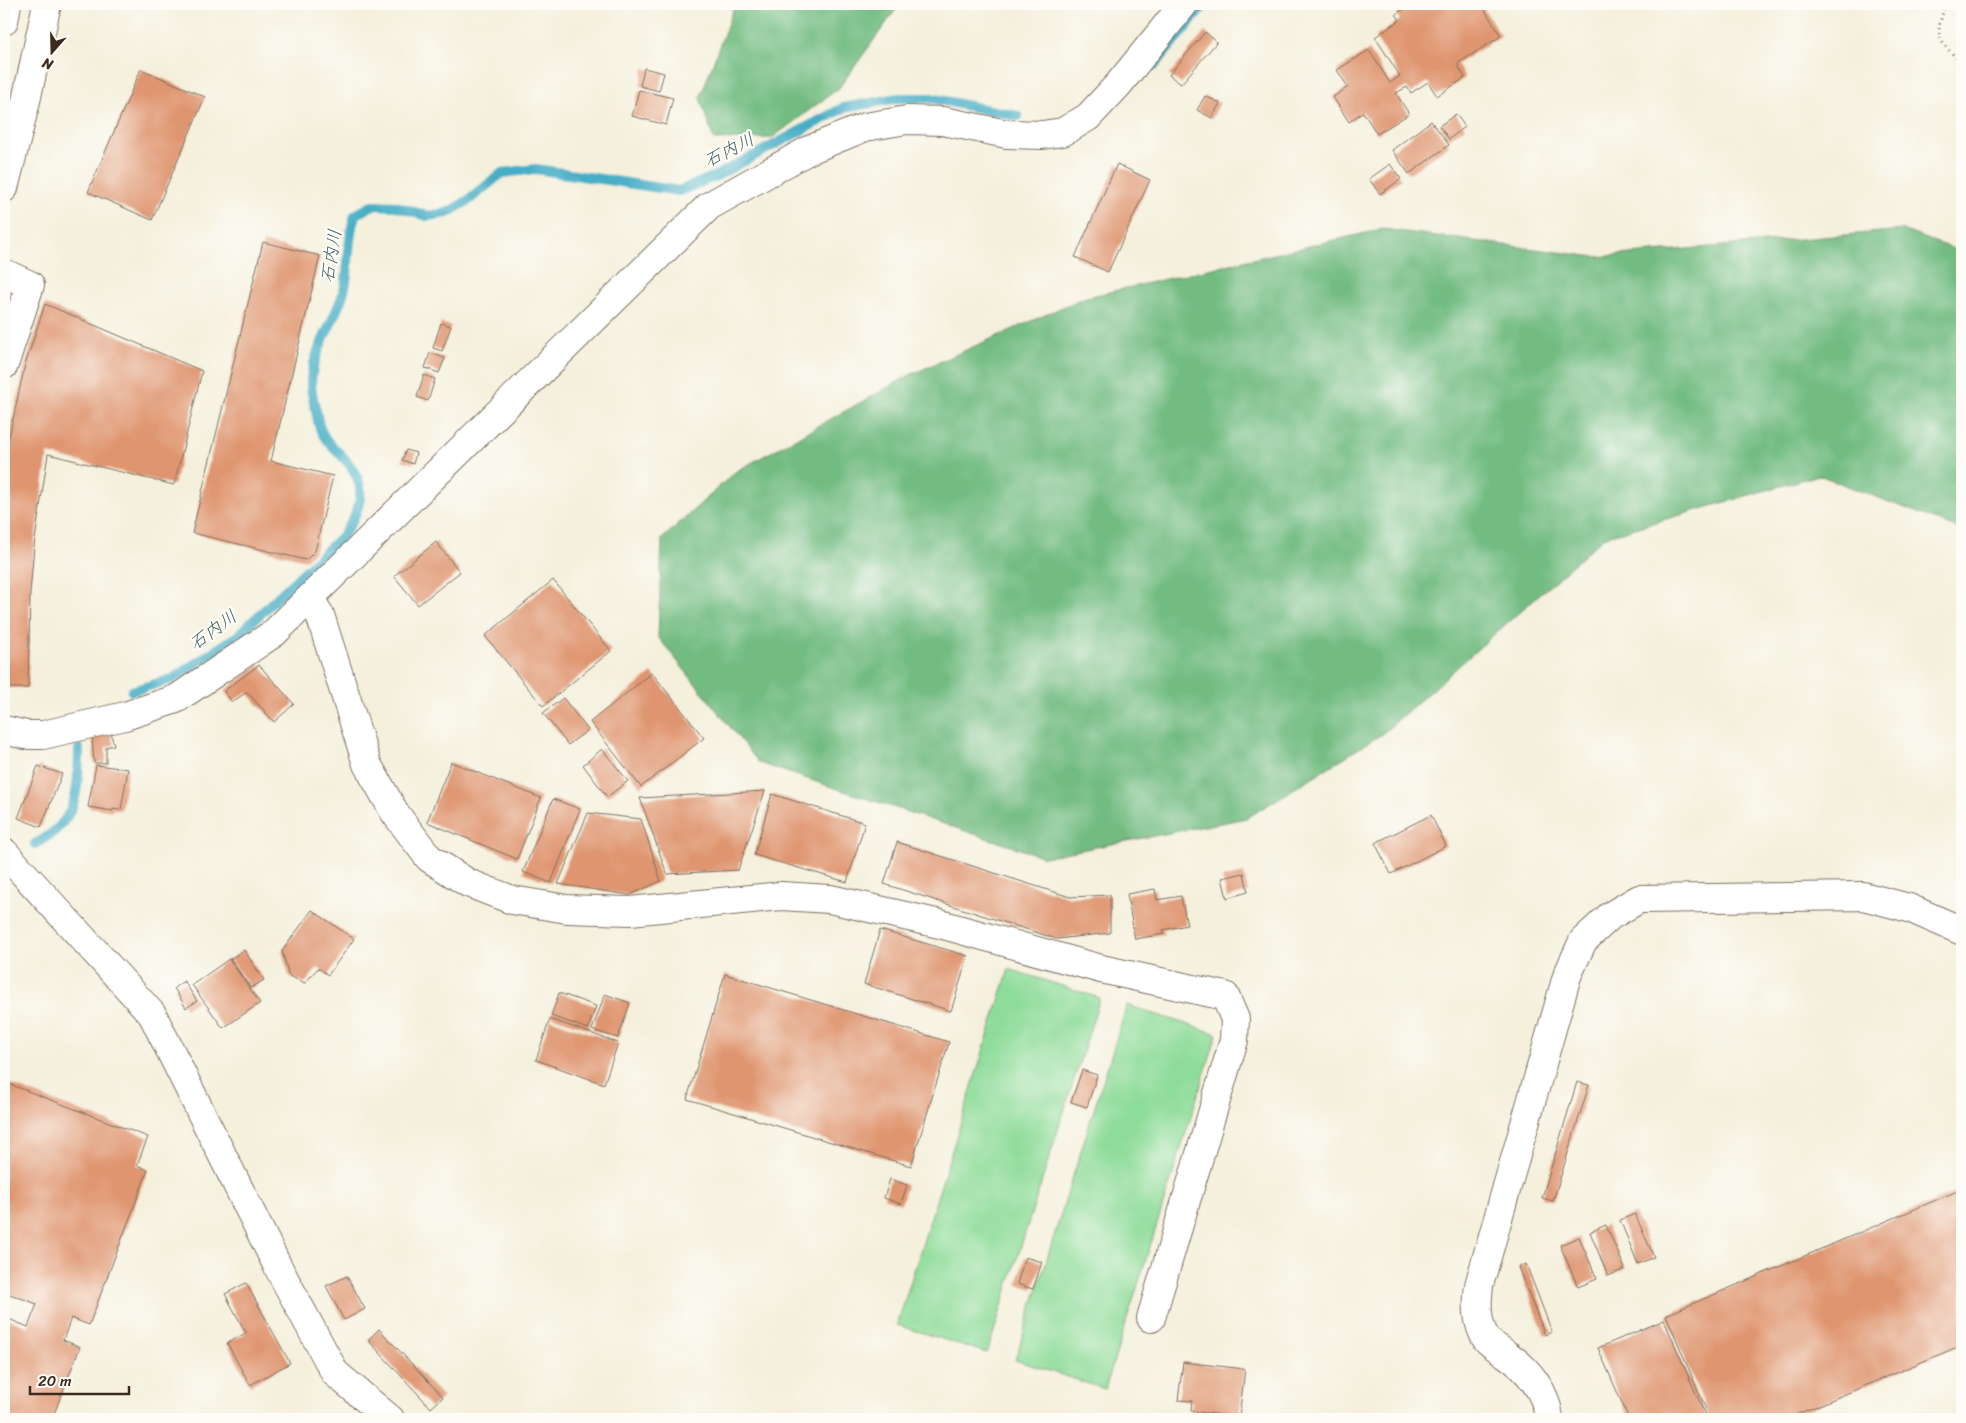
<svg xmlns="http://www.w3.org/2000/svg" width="1966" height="1423" font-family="Sriracha,'Klee One',sans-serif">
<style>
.green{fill:#8edc9a;stroke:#64835c}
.forest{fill:#72bc82;stroke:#567350}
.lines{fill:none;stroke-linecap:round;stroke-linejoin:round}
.stream{stroke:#47aec6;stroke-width:10}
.building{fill:#df9570}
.minor-casing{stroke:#7c6f60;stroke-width:30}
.major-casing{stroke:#7c6f60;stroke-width:30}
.path{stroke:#7c6f60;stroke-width:3;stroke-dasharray:1 4;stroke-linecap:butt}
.minor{stroke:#fff;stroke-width:28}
.major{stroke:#fff;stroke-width:28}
.labels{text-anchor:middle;stroke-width:4.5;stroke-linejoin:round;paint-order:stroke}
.water-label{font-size:18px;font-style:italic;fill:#405f61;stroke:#fdfcf7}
</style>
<rect width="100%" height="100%" fill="#fdfcf7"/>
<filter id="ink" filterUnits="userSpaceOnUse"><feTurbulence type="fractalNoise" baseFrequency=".02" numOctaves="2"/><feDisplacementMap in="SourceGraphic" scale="10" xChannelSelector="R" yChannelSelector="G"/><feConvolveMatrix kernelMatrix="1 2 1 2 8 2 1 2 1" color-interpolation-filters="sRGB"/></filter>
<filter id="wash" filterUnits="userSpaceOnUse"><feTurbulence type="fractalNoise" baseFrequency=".0096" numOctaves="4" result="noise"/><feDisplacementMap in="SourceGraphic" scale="20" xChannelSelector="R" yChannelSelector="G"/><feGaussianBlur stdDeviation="1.12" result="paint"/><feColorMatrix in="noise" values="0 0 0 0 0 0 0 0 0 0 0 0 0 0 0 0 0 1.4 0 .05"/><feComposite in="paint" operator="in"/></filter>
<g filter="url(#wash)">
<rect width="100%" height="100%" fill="#f4f0dc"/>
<g class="green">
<polygon points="1009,969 1100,998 987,1353 897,1325"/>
<polygon points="1127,1005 1217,1034 1105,1389 1015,1360"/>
</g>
<g class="forest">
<polygon points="735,4 900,4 839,88 772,138 714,140 700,98"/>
<polygon points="1383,229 1596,257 1902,230 1962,252 1962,530 1819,475 1604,537 1382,734 1247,818 1044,857 759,763 658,637 662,539 735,472 910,375 1083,298"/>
</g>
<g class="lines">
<g class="stream">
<polyline points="1154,66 1205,4"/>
<path d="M 132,691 L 172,679 L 236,637 L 343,535 C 364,505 369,483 341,455 C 330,445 321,436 318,421 C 316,409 311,395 311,383 C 312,349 337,320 345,287 C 350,263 347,239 355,215 L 373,205 L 396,206 L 427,216 L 447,213 L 469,200 L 502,173 L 536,169 L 679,191 L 716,176 L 843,108 L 899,98 L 930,98 L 1018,116"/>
<path d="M 35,844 C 78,822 78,792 79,749"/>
</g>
</g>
<g id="blocks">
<g class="building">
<polygon points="1412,4 1419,4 1421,7 1427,4 1481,4 1501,36 1457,64 1465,78 1437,96 1428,82 1411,93 1407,87 1396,93 1409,114 1377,134 1363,112 1349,122 1333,97 1348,87 1337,70 1369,50 1390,83 1400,76 1375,37 1400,20 1396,14"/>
<polygon points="1205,32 1217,42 1181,84 1169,75"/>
<polygon points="644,68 664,73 659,91 640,86"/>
<polygon points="141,69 205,97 152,220 88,192"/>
<polygon points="639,90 673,98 666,125 632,116"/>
<polygon points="1205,96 1220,103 1212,118 1197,110"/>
<polygon points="1456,114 1465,127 1449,139 1439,126"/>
<polygon points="1431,121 1449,145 1409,174 1392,150"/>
<polygon points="1117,164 1150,180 1108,272 1075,257"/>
<polygon points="1390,164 1401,179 1380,194 1369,179"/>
<polygon points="263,242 320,256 271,461 333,476 315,551 306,560 192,533"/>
<polygon points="45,304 202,371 174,485 48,454 34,546 30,593 28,688 4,688 4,459 25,365"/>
<polygon points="441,323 451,326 442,351 433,348"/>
<polygon points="430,353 445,358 439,373 425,368"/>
<polygon points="424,375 435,379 428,401 417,397"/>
<polygon points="406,450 416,453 413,464 402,460"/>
<polygon points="436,542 460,572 418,605 394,576"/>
<polygon points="553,580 611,651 543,706 485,636"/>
<polygon points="259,665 294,704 274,722 247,692 232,702 224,691"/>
<polygon points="652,673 704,738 641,787 590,722"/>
<polygon points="563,698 588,730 568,745 543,713"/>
<polygon points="110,731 114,745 106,747 106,763 94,763 92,736"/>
<polygon points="602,749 628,781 607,797 583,765"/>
<polygon points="451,762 541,798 517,859 427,822"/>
<polygon points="96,765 128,769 121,810 113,809 113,811 88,807"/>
<polygon points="38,766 62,774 41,827 18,818"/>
<polygon points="765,791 738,870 667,874 640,798"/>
<polygon points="772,794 865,823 847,882 754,855"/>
<polygon points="553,799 580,809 551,883 523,872"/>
<polygon points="588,813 641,819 661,881 630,895 558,884"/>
<polygon points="1431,815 1446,846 1391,874 1375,843"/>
<polygon points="897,842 1070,897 1110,895 1110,933 1057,939 884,884"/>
<polygon points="1244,873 1248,892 1227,898 1222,878"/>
<polygon points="1155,889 1157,900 1181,896 1187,925 1163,930 1164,934 1135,939 1127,894"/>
<polygon points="312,910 354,939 328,975 318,968 305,983 289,976 282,951"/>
<polygon points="880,930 968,956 951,1011 864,984"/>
<polygon points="244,950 264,980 251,988 230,959"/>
<polygon points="229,959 260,1003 223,1028 192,985"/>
<polygon points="725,974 949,1042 911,1166 687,1099"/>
<polygon points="184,981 197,1001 186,1008 174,988"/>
<polygon points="559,993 596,1006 588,1029 551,1016"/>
<polygon points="605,994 630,1003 618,1038 592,1030"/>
<polygon points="550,1019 618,1043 604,1084 536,1060"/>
<polygon points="1082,1070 1097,1075 1087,1107 1071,1102"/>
<polygon points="4,1082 148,1137 137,1165 148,1170 89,1325 71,1318 63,1340 80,1347 52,1419 4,1419 4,1317 28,1327 37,1304 4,1292"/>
<polygon points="1577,1082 1589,1085 1553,1201 1542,1198"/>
<polygon points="890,1179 907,1185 901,1204 884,1198"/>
<polygon points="1962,1189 1962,1345 1786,1419 1710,1419 1666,1315"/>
<polygon points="1635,1214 1654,1257 1638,1264 1620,1220"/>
<polygon points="1606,1225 1625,1269 1608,1276 1590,1232"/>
<polygon points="1579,1237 1597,1279 1578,1287 1560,1245"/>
<polygon points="1025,1257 1042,1262 1033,1289 1017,1284"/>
<polygon points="1526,1264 1552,1332 1545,1335 1518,1267"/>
<polygon points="347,1276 365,1309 344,1320 326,1286"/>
<polygon points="246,1283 290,1363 250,1385 227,1343 246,1333 225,1294"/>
<polygon points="1664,1320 1707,1419 1629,1419 1598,1348"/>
<polygon points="379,1329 443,1397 431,1408 368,1340"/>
<polygon points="1183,1362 1245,1369 1239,1417 1191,1411 1192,1401 1178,1400"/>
</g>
</g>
</g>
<g filter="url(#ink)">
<use href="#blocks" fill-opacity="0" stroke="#7c6f60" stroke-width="1"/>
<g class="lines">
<g class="minor-casing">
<g id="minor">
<polyline points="4,273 30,285 4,365"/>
<polyline points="310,599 320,615 367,764 395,813 429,858 468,883 512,900 567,909 630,911 781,896 830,899 940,924 1101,969 1225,996 1235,1019 1234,1040 1151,1318"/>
<polyline points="4,730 26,735 43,735 125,716 176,699 274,633 709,206 809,150 865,127 907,120 943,121 1007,134 1042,135 1063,132 1088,117 1118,85 1184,4"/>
<polyline points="4,852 152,1014 278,1267 335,1373 390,1419"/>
<path d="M 1549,1419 C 1547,1392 1528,1369 1506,1354 C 1500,1349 1489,1344 1485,1337 C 1476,1320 1477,1303 1479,1285 L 1567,976 L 1583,941 L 1610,916 L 1639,899 L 1863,896 L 1909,908 L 1962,931"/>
</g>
</g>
<g class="major-casing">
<g id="major">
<polyline points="4,21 7,4"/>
<polyline points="4,188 26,101 47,4"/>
</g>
</g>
<path class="path" d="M 1946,4 C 1933,39 1938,38 1962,64"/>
<use href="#minor" class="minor"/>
<use href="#major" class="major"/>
</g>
</g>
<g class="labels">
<g class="water-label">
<text transform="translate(729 150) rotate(-27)" y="6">石内川</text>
<text transform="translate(331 256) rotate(-81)" y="6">石内川</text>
<text transform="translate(213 630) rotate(-36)" y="6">石内川</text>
</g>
</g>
<rect width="1966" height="1423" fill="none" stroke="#fdfcf7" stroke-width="20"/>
<g transform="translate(52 52) rotate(200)" stroke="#fdfcf7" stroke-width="4" paint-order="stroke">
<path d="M0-4L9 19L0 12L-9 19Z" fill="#3b2a1e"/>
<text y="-8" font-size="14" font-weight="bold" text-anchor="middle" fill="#3b2a1e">N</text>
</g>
<path d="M30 1386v8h99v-8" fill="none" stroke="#3b2a1e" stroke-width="2.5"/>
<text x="38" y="1386" font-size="15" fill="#3b2a1e" stroke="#fdfcf7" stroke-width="4" paint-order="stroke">20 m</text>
</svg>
